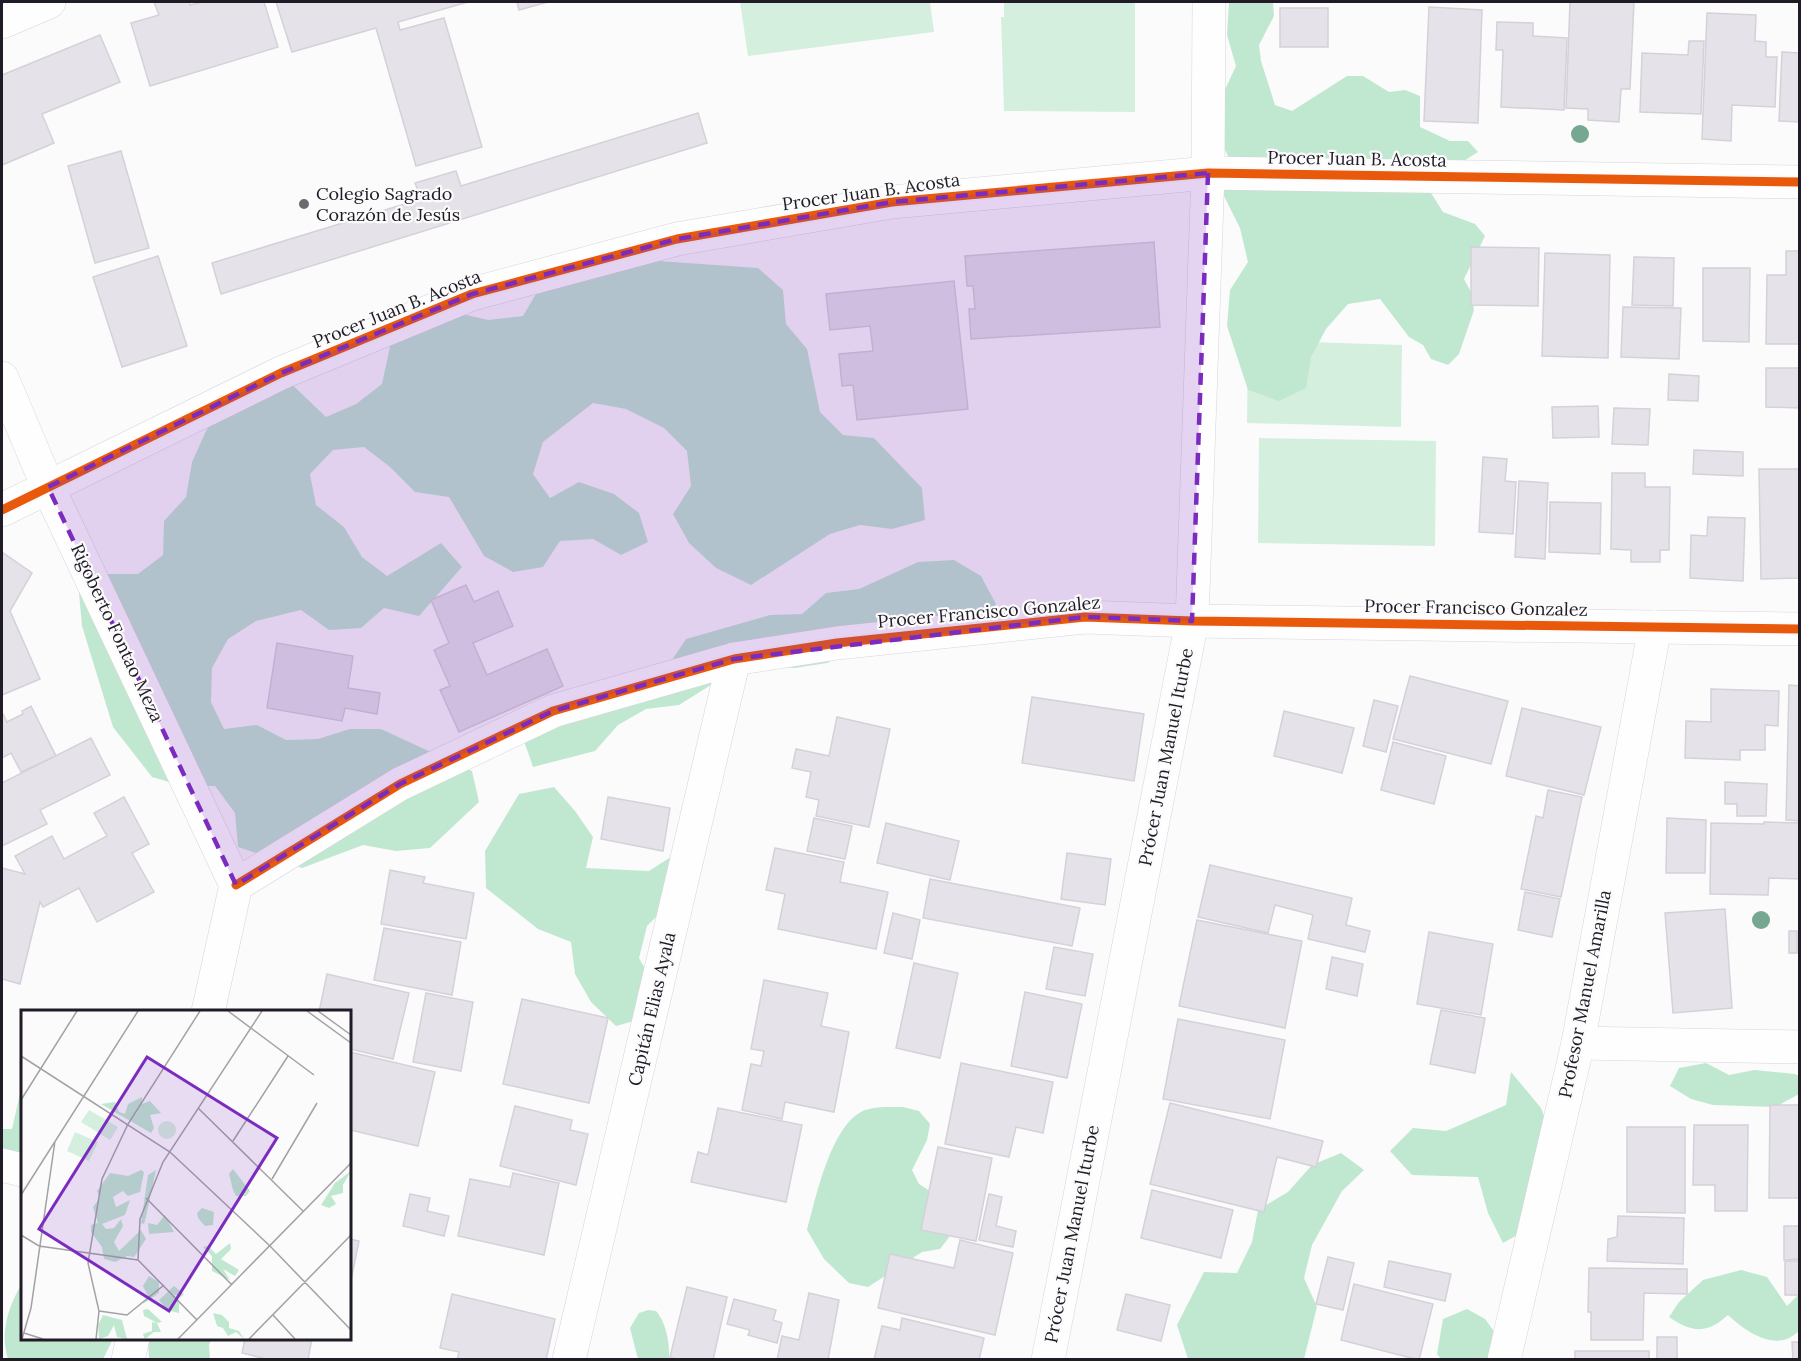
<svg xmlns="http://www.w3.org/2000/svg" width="1801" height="1361" font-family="Lora,serif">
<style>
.green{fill:#d5efdf}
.forest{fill:#c0e8d0}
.building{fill:#e5e3e9;stroke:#d4d1d8;stroke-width:1.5}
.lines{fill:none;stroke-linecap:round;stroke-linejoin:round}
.minor-casing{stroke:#d8d4db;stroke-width:34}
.minor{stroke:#fefefe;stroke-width:33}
.cycleway-casing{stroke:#fbfbfb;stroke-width:13}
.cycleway{stroke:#e8590c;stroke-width:9}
.tree{fill:#75a791}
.marked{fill:#7b2cbf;fill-opacity:0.2;stroke:#7b2cbf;stroke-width:4.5;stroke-dasharray:12 8;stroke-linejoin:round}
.poi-dot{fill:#6d6971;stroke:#fbfbfb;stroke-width:2}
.labels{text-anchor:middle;stroke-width:4.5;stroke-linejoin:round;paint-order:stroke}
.street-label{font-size:18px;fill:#211b27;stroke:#fbfbfb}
.poi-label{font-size:18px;fill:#211b27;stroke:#fbfbfb;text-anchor:start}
.inset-road{fill:none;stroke:#a4a1a6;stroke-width:1.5}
.view{fill:#7b2cbf;fill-opacity:0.15;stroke:#7b2cbf;stroke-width:3}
.inset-edge{fill:none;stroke:#211b27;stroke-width:3}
</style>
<rect width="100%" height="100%" fill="#fbfbfb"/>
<g class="green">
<polygon points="740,2 930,2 934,32 748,56"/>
<polygon points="1004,2 1135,2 1135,112 1004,111 1001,17 1004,17"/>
<polygon points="1248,340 1402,345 1401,427 1247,423"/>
<polygon points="1259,438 1436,441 1435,546 1258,543"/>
</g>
<g class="forest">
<polygon points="1229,2 1273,2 1274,16 1259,45 1261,61 1275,105 1292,111 1347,76 1363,76 1389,92 1405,90 1420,96 1420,127 1450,141 1468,141 1478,152 1426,185 1443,212 1475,224 1485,236 1464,279 1472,294 1474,310 1459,354 1448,365 1431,359 1423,345 1409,337 1380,299 1348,304 1326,329 1311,357 1306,388 1279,401 1248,390 1227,326 1230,290 1248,262 1240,228 1223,194 1230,161 1216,129 1222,96 1236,66 1227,35"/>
<polygon points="558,256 587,269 659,261 758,268 783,290 786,324 807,349 820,412 843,435 874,438 922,488 925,520 892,529 860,525 830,534 751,585 716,568 689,543 673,514 691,486 687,451 664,428 626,409 593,403 543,442 533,474 550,498 579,482 614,494 639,513 648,542 621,555 593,539 560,541 543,567 513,572 484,556 449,497 415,492 390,467 364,447 333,450 310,474 316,505 344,527 362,557 387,576 441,543 462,567 419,616 384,608 361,628 329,630 301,610 256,621 228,639 212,668 211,702 224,729 257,725 286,740 318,739 350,729 381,729 472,771 479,802 430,848 396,851 363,845 302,868 238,847 235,813 215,786 183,786 152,777 113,727 82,626 79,593 105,574 138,574 163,555 164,521 186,497 192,462 206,431 224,403 279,372 326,417 356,404 382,384 396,318 454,312 488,320 523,316"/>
<polygon points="954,560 981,576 996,604 977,629 855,648 827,663 795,668 761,665 730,673 679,705 646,709 618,725 595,751 533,767 522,735 668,666 686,639 770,615 802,614 826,593 859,589 918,562"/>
<polygon points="554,787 575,811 593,837 586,868 649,871 677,853 697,876 647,926 639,958 654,985 648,1017 616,1026 591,1002 575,974 571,942 538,929 486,888 485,851 519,794"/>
<polygon points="1706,1063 1729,1075 1754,1070 1795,1074 1799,1076 1799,1094 1775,1107 1713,1105 1691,1099 1670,1086 1679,1068"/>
<polygon points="1511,1072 1541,1108 1552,1136 1530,1228 1503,1243 1488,1213 1478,1177 1412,1175 1390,1151 1413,1128 1446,1131 1506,1105"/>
<polygon points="22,1085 22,1171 2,1164 2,1129 12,1129"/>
<path d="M 903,1107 L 919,1111 L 930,1124 L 927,1140 L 912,1170 L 919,1184 L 933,1193 L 950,1220 L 950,1236 L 940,1249 L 922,1252 L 868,1287 L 849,1283 L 824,1259 L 807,1230 C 816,1198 831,1123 865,1110 C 877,1106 891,1107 903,1107 Z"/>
<polygon points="1341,1153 1364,1170 1342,1191 1312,1245 1304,1278 1317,1307 1304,1359 1188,1359 1177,1325 1204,1272 1237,1273 1252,1242 1258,1210 1288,1192 1312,1165"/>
<path d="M 1741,1270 L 1767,1277 L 1787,1306 L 1799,1294 L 1799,1331 C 1796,1334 1791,1337 1787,1339 C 1766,1346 1743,1329 1728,1315 C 1707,1334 1692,1333 1669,1317 L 1679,1302 L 1703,1280 Z"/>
<path d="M 22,1283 L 22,1338 L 113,1339 L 103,1359 L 8,1359 C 0,1331 8,1308 22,1283 Z"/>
<polygon points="1467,1309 1485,1319 1514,1359 1441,1359 1437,1354 1443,1319"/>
<path d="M 648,1310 L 656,1311 C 666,1322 670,1345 669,1359 L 638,1359 L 630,1328 L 639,1313 Z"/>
<polygon points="148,1339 211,1339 209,1345 210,1359 149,1359"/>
</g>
<g class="building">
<polygon points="154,2 189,2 190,5 203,2 264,2 278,47 150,86 131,23 159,15"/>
<polygon points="276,2 468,2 398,22 400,30 444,18 482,147 416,166 376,28 292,52"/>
<polygon points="517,2 548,2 519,10"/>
<polygon points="1570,2 1634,2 1630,89 1621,89 1619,122 1588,120 1588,109 1566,108"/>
<polygon points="1429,7 1482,10 1478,123 1424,121"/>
<rect x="1280" y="8" width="48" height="39"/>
<polygon points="1707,13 1756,15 1755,41 1766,42 1766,57 1777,57 1775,107 1732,105 1731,141 1702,139"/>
<polygon points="1497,22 1533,23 1533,36 1567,38 1564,110 1501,107 1503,50 1496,50"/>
<polygon points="100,35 120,82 42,114 54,143 2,165 2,75"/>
<polygon points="1689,41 1704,41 1701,114 1640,112 1642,53 1688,55"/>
<polygon points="1782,52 1800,53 1800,122 1779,121"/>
<polygon points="698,113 707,143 221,294 212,263 421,199 415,183 456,171 461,186"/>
<polygon points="121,151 149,248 95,263 68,166"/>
<polygon points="1154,242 1160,327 971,339 969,309 975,309 973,286 967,286 965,256"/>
<polygon points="1471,247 1539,248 1538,306 1471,305"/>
<polygon points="1786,251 1800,251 1800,344 1766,344 1767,275 1786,275"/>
<polygon points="1545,253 1610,255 1608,358 1542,356"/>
<polygon points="158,256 187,346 122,367 93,277"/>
<polygon points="1634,257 1674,258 1673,306 1632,305"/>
<polygon points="1703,268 1750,268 1749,342 1703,341"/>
<polygon points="954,281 968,409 857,420 853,385 842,386 839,354 873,351 870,326 830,330 826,294"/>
<polygon points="1623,307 1681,308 1679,359 1621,357"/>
<polygon points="1766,368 1800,368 1800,408 1766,407"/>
<polygon points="1669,374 1699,376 1698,401 1668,400"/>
<polygon points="1598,406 1599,437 1553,438 1552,407"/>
<polygon points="1614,408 1650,409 1648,445 1612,444"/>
<polygon points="1694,450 1743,452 1743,476 1693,474"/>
<polygon points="1483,457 1507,459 1505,481 1516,482 1513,534 1479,532"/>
<polygon points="1759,469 1800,469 1800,578 1761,579"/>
<polygon points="1612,473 1645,473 1645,487 1670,487 1669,550 1660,550 1660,562 1631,562 1631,550 1611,549"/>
<polygon points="1519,481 1548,483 1545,559 1515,557"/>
<polygon points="1550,502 1601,503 1600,554 1549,552"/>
<polygon points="1708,517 1745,518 1743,581 1690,578 1691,535 1707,536"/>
<polygon points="2,552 32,573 10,611 40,679 2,695"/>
<polygon points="466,585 474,602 498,591 513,626 473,643 487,675 547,649 563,686 459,732 440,690 450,686 434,650 449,643 431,600"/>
<polygon points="277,643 353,656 348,688 380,693 377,714 345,708 342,721 267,708"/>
<polygon points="1410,676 1508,701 1491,764 1393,739"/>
<polygon points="1789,685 1800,686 1800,821 1786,820"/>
<polygon points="1711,689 1779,691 1778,726 1765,725 1765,750 1740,750 1740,760 1685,758 1686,721 1711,722"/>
<polygon points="1032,697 1144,714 1134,781 1022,763"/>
<polygon points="1374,700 1398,706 1386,752 1363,746"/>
<polygon points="31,706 56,756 21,772 11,753 2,758 2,712 7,722 23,714 22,711"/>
<polygon points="1522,708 1601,727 1584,795 1506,776"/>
<polygon points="1284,711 1354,728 1342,773 1274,756"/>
<polygon points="837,717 890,729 869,827 816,816 819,800 806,797 811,772 792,768 796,749 829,756"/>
<polygon points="91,738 110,775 40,810 47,824 2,846 2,783"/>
<polygon points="1393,742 1446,756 1434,804 1381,790"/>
<polygon points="1725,782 1767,784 1766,816 1737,816 1737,804 1725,804"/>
<polygon points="1548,790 1582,797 1561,897 1521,889 1536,816 1543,818"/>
<polygon points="124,797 149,844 132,853 154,892 97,922 79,888 43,907 40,902 20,984 2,979 2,868 25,874 15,856 52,836 64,859 107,836 94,813"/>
<polygon points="608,797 670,808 663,851 601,839"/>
<polygon points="814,818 852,826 845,859 807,851"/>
<polygon points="1667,818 1706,820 1705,873 1666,873"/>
<polygon points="1764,822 1800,823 1800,879 1769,878 1768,895 1710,894 1711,823 1764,824"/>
<polygon points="886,823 959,841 950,880 877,863"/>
<polygon points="775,848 844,862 840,882 888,892 876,949 778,929 785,894 766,890"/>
<polygon points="1067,853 1111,859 1105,905 1061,899"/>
<polygon points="1210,865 1352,898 1346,925 1370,931 1365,952 1308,939 1313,915 1275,905 1268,933 1198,917"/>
<polygon points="390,870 425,877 423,883 474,893 466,939 381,924"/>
<polygon points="930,879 1080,908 1072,946 923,918"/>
<polygon points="1525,892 1560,899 1552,937 1518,930"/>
<polygon points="1725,909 1732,1008 1673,1013 1665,913"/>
<polygon points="893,913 920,920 912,959 884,953"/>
<polygon points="1197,920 1302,941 1285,1028 1179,1006"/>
<polygon points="384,928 461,942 452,995 374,980"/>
<rect x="1789" y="931" width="8" height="22"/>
<polygon points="1429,932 1493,944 1481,1015 1417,1004"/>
<polygon points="1054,947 1093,954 1085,996 1046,989"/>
<polygon points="1332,957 1363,964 1357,996 1326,989"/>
<polygon points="914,963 958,973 940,1058 896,1048"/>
<polygon points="327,974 409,993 393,1059 350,1049 350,1012 319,1012"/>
<polygon points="764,980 828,993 821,1026 849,1032 834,1112 785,1102 782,1119 742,1110 751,1064 761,1066 764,1051 751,1049"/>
<polygon points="1025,992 1082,1004 1067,1078 1011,1066"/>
<polygon points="426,993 473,1002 461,1071 413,1062"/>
<polygon points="522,999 608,1018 589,1103 503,1084"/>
<polygon points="1441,1010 1485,1018 1475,1073 1430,1064"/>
<polygon points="1178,1019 1285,1040 1270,1119 1163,1099"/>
<polygon points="350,1052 435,1072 418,1146 350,1130"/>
<polygon points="961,1063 1053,1082 1043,1133 1016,1127 1009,1157 945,1144"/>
<polygon points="1170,1103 1323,1141 1316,1167 1277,1157 1264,1212 1150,1184"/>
<polygon points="1770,1105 1800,1105 1800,1198 1769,1198"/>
<polygon points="515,1106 572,1120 570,1130 588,1134 576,1185 500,1166"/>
<polygon points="718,1108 802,1125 786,1202 691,1182 698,1152 708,1155"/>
<polygon points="1694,1125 1748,1125 1747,1211 1715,1211 1715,1185 1693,1185"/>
<polygon points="1627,1127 1685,1127 1685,1213 1627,1212"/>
<polygon points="938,1147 992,1158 976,1241 921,1230"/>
<polygon points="513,1173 559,1183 544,1255 458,1236 470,1179 510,1187"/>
<polygon points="1152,1190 1233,1210 1221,1258 1141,1238"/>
<polygon points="410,1194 430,1198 427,1211 449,1216 444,1236 403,1226"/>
<polygon points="989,1194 1002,1197 996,1226 1016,1231 1013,1247 979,1240"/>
<polygon points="1618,1216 1684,1218 1683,1264 1607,1261 1608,1239 1617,1237"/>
<polygon points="1784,1226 1800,1226 1800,1259 1784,1260"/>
<polygon points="350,1239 359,1241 350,1285"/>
<polygon points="960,1240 1013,1253 995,1335 878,1308 890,1254 954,1268"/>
<polygon points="1328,1257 1354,1263 1343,1310 1316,1304"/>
<polygon points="1389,1261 1451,1274 1445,1301 1384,1287"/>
<rect x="1785" y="1261" width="15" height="34"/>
<polygon points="1589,1268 1687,1269 1687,1294 1644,1293 1643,1340 1591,1340 1591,1312 1588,1312"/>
<polygon points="1354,1284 1433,1304 1419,1360 1341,1340"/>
<polygon points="687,1287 727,1297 713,1360 678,1360 670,1357"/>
<polygon points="809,1293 839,1300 828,1360 777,1360 782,1336 799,1340"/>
<polygon points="452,1294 555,1319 546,1360 457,1360 459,1352 440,1348"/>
<polygon points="1126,1294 1170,1305 1161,1341 1117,1330"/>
<polygon points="734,1299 776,1310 773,1320 782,1323 777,1343 748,1335 750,1330 727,1324"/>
<polygon points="902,1318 984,1338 979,1360 874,1360 882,1326 900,1330"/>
<rect x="1657" y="1337" width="20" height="23"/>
<polygon points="245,1338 312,1338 308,1360 271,1360 242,1353"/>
<polygon points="1792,1342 1800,1342 1800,1360 1793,1360"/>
<rect x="1575" y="1351" width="74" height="9"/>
</g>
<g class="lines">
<g class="minor-casing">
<g id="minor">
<polyline points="2,22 49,2"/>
<polyline points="2,378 48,487 236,885"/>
<polyline points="2,510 281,373 472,294 677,239 892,202 1208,173 1800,182"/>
<polyline points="236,885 400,784 553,711 734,659 837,643 1085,617 1192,621 1800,629"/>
<polyline points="208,1012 236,885"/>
<polyline points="1578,1043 1800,1047"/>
<polyline points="2,1165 22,1170"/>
<polyline points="128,1360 133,1338"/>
<polyline points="569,1360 734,659"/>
<polyline points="1048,1360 1192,621 1208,173 1209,2"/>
<polyline points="1504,1360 1578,1043 1655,627"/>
</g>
</g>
<use href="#minor" class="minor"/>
<g class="cycleway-casing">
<g id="cycleway">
<polyline points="2,510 281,373 472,294 677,239 892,202 1208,173 1800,182"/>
<polyline points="236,885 400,784 553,711 734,659 837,643 1085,617 1192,621 1800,629"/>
</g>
</g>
<use href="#cycleway" class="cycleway"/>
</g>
<g class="tree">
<circle cx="1580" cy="134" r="9"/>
<circle cx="1761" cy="920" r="9"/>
</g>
<path class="marked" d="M 1208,173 L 1192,621 L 1085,617 L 734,659 L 553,711 L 400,784 L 236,885 L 48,487 L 281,373 L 472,294 L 677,239 L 892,202 Z"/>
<circle class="poi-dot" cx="304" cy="204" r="6"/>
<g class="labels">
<g class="street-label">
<text transform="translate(1357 159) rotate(1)" y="6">Procer Juan B. Acosta</text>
<text transform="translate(871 192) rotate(-8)" y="6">Procer Juan B. Acosta</text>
<text transform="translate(397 309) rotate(-22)" y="6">Procer Juan B. Acosta</text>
<text transform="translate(1476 608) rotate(1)" y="6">Procer Francisco Gonzalez</text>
<text transform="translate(989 612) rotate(-5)" y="6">Procer Francisco Gonzalez</text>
<text transform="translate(117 633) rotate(65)" y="6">Rigoberto Fontao Meza</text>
<text transform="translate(1166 757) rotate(-79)" y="6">Prócer Juan Manuel Iturbe</text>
<text transform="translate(1585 994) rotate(-79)" y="6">Profesor Manuel Amarilla</text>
<text transform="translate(652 1009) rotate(-77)" y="6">Capitán Elias Ayala</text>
<text transform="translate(1072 1234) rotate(-79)" y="6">Prócer Juan Manuel Iturbe</text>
</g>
<g class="poi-label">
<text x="316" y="200">Colegio Sagrado<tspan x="316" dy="21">Corazón de Jesús</tspan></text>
</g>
</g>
<g transform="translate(21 1010)">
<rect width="330" height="330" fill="#fbfbfb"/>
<path d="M 68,100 L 97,117 L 89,130 L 60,112 ZM137 120a9 9 0 1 1 18 0a9 9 0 1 1-18 0ZM 54,122 L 77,132 L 68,151 L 46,141 Z" fill="#d5efdf"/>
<path d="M 121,87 L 121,94 L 129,91 L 140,103 L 129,105 L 133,118 L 130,123 L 80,94 L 94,92 L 98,102 L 104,104 L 107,94 ZM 212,159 L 229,181 L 225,186 L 215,186 L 212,180 L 208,164 ZM 120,160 L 123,162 L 119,182 L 107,186 L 102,181 L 92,187 L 95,197 L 109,190 L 104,205 L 81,214 L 85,219 L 93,218 L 100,209 L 102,216 L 93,232 L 98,241 L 120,220 L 125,229 L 113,247 L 106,246 L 94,252 L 83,249 L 81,237 L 70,222 L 70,215 L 77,213 L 72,197 L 79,188 L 76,181 L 89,163 L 107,166 ZM 135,160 L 125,207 L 123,214 L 120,213 L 127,165 ZM 330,161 L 322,175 L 322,183 L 310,186 L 315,194 L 308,198 L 300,195 L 314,173 ZM 181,198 L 193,202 L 192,215 L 184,216 L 177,208 L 176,203 ZM 144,205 L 153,222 L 128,224 L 127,213 L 136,215 ZM 209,233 L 210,239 L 200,249 L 218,260 L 214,266 L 202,259 L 209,270 L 191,261 L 191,246 L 182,237 L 187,236 L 195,244 ZM 128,266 L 138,272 L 138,283 L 122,294 L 127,286 L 122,276 ZM 153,276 L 163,284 L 160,287 L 151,284 L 158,292 L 158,303 L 146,300 L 138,290 ZM 127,299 L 141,312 L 136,313 L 140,322 L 133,322 L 124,329 L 122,324 L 131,321 L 131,312 L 136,313 L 123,306 L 122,300 ZM 192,303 L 201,305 L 208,312 L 208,318 L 218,321 L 223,329 L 215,322 L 207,326 L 202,318 L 196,316 ZM 82,305 L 101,310 L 106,329 L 96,327 L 93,315 L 87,326 L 78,329 L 77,315 Z" fill="#c0e8d0"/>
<path class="inset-road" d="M 207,1 L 293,65M 286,1 L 330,33M 297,1 L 330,25M 0,46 L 149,142 L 249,236 L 330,320M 0,90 L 56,1M 177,98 L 282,201M 212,131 L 267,46M 251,169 L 296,93M 0,185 L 117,1M 125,188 L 211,275M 0,225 L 18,236 L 117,250M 117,250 L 119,209 L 142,152 L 241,1M 117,250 L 176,310M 78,301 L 106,305 L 143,275M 252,305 L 274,329M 3,323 L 22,329M 1,329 L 10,298 L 34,131M 75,329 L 78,301 L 67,253 L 81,169 L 107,114 L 179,1M 157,329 L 330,153M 228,329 L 330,225"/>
<path class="view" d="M 126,47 L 256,128 L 148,301 L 18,219 Z"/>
<rect width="330" height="330" class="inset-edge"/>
</g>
<rect width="1801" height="1361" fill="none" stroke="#211b27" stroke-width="6"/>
</svg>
